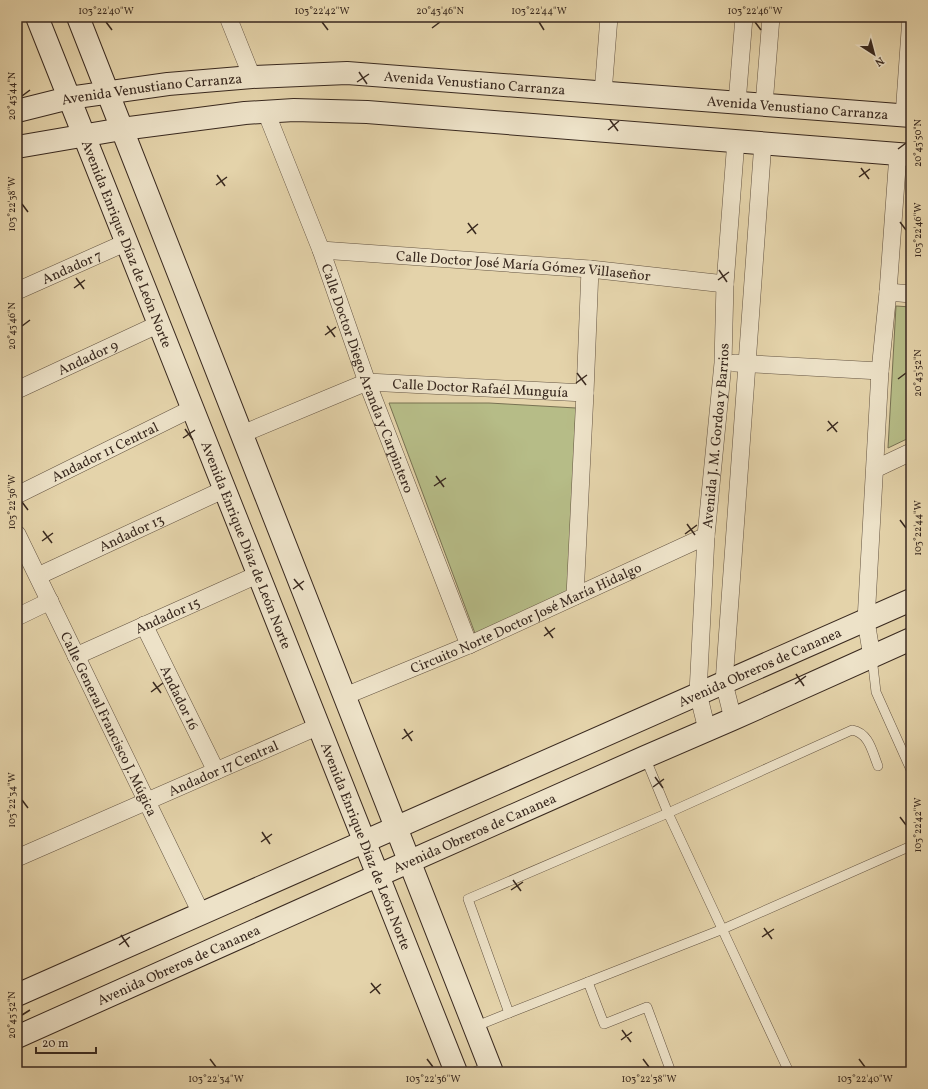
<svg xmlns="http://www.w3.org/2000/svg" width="928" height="1089" font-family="Vollkorn,serif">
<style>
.green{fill:#b6bc87;stroke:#787253}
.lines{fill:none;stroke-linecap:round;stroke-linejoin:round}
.lane-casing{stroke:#645442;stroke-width:10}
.street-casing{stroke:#645442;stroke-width:18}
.secondary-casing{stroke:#39291f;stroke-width:24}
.lane{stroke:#ede2c8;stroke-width:9}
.street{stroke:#ede2c8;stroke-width:17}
.secondary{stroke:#ede2c8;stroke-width:22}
.ticks{fill:none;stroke:#39291f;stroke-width:1.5}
.labels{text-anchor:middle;stroke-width:4;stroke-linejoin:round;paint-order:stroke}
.street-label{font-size:14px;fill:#39291f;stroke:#ede2c8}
.neatline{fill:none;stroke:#39291f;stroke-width:1.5}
.ticks-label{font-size:10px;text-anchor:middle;fill:#39291f}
</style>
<rect width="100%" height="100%" fill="#e4d3aa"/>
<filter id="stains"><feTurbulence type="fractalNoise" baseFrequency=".005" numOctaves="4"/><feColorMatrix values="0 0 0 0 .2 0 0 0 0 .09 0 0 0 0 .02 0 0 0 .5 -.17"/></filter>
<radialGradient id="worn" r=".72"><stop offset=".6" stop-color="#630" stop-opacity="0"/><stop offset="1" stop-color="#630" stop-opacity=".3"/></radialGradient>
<g class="green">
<polygon points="896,306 911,307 911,437 888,448"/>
<polygon points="389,403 489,403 576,408 568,595 476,636"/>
</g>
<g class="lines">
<g class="lane-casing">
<g id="lane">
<polyline points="872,657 876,692 911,770"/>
<polyline points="645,757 668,813 789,1072"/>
<polyline points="588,982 723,929 911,846"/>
<polyline points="474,1027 509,1013"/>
<polyline points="474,1072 490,1066"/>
<path d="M 671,1072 L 647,1007 L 604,1024 L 588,982 L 509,1013 L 468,899 L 668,813 L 852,730 C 869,733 872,751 878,766"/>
</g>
</g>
<g class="street-casing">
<g id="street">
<polyline points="228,17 252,77"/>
<polyline points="603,93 609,17"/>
<polyline points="737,103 744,17"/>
<polyline points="764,105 771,17"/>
<path id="s1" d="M 266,112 L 321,250 L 367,382 L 469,645"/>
<polyline points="904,116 911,17"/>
<path id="s2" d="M 321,250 L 590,269 L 725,284"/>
<path id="s3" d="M 17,291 L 127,242"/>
<polyline points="888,292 911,294"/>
<polyline points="735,363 880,371"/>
<path id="s4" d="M 17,390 L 159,324"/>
<path id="s5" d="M 242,434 L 367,382 L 585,393"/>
<polyline points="875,469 911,452"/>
<path id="s6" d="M 17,495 L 193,408"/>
<path id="s7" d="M 17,534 L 201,913"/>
<path id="s8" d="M 38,576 L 225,489"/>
<polyline points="575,596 585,393 590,269"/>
<polyline points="17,617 50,601"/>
<path id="s9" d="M 144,625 L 216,771"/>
<path id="s10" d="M 76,656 L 259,574"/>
<polyline points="872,657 866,621 880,371 888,292 898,154"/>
<path id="s11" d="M 345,696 L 469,645 L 706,536"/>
<polyline points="733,719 724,683 763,142"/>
<path id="s12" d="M 707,730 L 698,693 L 706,536 L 723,363 L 725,284 L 736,140"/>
<path id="s13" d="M 17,858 L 319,726"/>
</g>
</g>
<g class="secondary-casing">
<g id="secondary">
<path id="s14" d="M 37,17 L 456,1072"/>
<polyline points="78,17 492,1072"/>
<path id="s15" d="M 17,111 L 69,98 L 168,84 L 252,77 L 347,73 L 911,116"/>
<polyline points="17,147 122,129 245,113 294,110 367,112 911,155"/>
<path id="s16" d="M 17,995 L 911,600"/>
<path id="s17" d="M 17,1037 L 379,875 L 645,757 L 733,719 L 911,639"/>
</g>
</g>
<use href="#lane" class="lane"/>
<use href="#street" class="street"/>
<use href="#secondary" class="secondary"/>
</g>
<path class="ticks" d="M 106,22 L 112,30M 322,22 L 328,30M 539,22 L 544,30M 755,22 L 761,30M 432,28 L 440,22M 359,72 L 367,84M 357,82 L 369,74M 22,96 L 30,90M 610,120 L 618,131M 608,130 L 619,121M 898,149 L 906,143M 861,168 L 869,179M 217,175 L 225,186M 859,177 L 870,169M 216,185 L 227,177M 22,204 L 28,212M 900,222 L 906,230M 468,223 L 476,234M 467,233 L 478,224M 719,270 L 727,282M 76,278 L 84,289M 718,280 L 729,272M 74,288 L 85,280M 22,326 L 30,320M 327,326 L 335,337M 325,335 L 336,327M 577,373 L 586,385M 898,379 L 906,373M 576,383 L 587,375M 828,421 L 837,432M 185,429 L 193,440M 827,431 L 838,422M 183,438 L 195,430M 436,476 L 444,487M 434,486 L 446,478M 22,502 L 28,510M 900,520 L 906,528M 687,524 L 695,535M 43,531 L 52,543M 685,534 L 697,525M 42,541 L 53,533M 294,579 L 303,590M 293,589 L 304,581M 545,627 L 553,638M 544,636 L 555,628M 796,674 L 804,686M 153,682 L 161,693M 795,684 L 806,676M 151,692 L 163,683M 404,729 L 412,741M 402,739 L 413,731M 655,777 L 663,788M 653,787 L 664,779M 22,800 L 28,808M 900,817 L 906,825M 262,832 L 270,844M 261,842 L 272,834M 513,880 L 521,891M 511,890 L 523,882M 764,928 L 772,939M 121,935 L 129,947M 762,937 L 774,929M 119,945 L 130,937M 371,983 L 380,994M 370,993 L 381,984M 22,1015 L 30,1010M 622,1030 L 631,1042M 621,1040 L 632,1032M 210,1059 L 216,1067M 427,1059 L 433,1067M 643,1059 L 649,1067M 859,1059 L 865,1067"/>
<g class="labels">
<g class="street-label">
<text dy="5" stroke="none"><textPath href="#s15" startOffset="461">Avenida Venustiano Carranza</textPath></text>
<text dy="5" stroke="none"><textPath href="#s15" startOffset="137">Avenida Venustiano Carranza</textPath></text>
<text dy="5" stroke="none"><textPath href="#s15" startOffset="785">Avenida Venustiano Carranza</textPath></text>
<text dy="5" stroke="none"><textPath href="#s14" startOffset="244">Avenida Enrique Díaz de León Norte</textPath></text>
<text dy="5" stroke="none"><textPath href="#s2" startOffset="203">Calle Doctor José María Gómez Villaseñor</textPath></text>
<text dy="5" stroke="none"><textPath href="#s3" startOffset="60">Andador 7</textPath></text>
<text dy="5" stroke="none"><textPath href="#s4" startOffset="78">Andador 9</textPath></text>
<text dy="5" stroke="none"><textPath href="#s1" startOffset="285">Calle Doctor Diego Aranda y Carpintero</textPath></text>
<text dy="5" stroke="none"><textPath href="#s5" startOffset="249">Calle Doctor Rafaél Munguía</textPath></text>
<text dy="5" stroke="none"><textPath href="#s12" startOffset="296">Avenida J. M. Gordoa y Barrios</textPath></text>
<text dy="5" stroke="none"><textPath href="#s6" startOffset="98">Andador 11 Central</textPath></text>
<text dy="5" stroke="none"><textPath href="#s8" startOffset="103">Andador 13</textPath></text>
<text dy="5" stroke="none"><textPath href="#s14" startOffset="568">Avenida Enrique Díaz de León Norte</textPath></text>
<text dy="5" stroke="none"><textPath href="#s10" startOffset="100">Andador 15</textPath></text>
<text dy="5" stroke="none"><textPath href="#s11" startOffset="197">Circuito Norte Doctor José María Hidalgo</textPath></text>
<text dy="5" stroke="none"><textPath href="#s16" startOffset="812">Avenida Obreros de Cananea</textPath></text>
<text dy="5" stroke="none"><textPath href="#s9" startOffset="81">Andador 16</textPath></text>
<text dy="5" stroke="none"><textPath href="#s7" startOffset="211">Calle General Francisco J. Múgica</textPath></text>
<text dy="5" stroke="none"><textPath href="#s13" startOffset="225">Andador 17 Central</textPath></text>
<text dy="5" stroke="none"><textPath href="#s17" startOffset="501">Avenida Obreros de Cananea</textPath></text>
<text dy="5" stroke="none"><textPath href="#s14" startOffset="892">Avenida Enrique Díaz de León Norte</textPath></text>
<text dy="5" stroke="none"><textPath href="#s17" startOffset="177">Avenida Obreros de Cananea</textPath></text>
</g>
</g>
<rect width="928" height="1089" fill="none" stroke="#e4d3aa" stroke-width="44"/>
<g transform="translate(874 54) rotate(144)" stroke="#ede2c8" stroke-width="3" paint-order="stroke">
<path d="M0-3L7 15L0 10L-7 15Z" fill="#39291f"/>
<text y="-6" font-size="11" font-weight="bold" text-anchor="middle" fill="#39291f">N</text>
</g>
<path d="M36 1047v6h60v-6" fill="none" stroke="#39291f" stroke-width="2"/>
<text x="42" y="1047" font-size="12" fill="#39291f" stroke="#ede2c8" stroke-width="3" paint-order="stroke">20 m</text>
<rect x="22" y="22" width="884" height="1045" class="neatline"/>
<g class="ticks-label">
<text x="106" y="14">103°22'40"W</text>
<text x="322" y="14">103°22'42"W</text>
<text x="440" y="14">20°43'46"N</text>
<text x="539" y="14">103°22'44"W</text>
<text x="755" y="14">103°22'46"W</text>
<text transform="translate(11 96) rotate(-90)" y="4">20°43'44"N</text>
<text transform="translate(917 143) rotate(-90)" y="4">20°43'50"N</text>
<text transform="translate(11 204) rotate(-90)" y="4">103°22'38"W</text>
<text transform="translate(917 230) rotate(-90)" y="4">103°22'46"W</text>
<text transform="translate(11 326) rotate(-90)" y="4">20°43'46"N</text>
<text transform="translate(917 373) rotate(-90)" y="4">20°43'52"N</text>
<text transform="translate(11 502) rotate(-90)" y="4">103°22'36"W</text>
<text transform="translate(917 528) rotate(-90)" y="4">103°22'44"W</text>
<text transform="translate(11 800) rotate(-90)" y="4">103°22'34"W</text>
<text transform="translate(917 825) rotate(-90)" y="4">103°22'42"W</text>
<text transform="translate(11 1015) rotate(-90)" y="4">20°43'52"N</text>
<text x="216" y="1082">103°22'34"W</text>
<text x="433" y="1082">103°22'36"W</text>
<text x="649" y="1082">103°22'38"W</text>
<text x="865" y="1082">103°22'40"W</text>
</g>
<rect width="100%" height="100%" filter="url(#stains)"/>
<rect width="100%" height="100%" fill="url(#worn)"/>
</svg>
